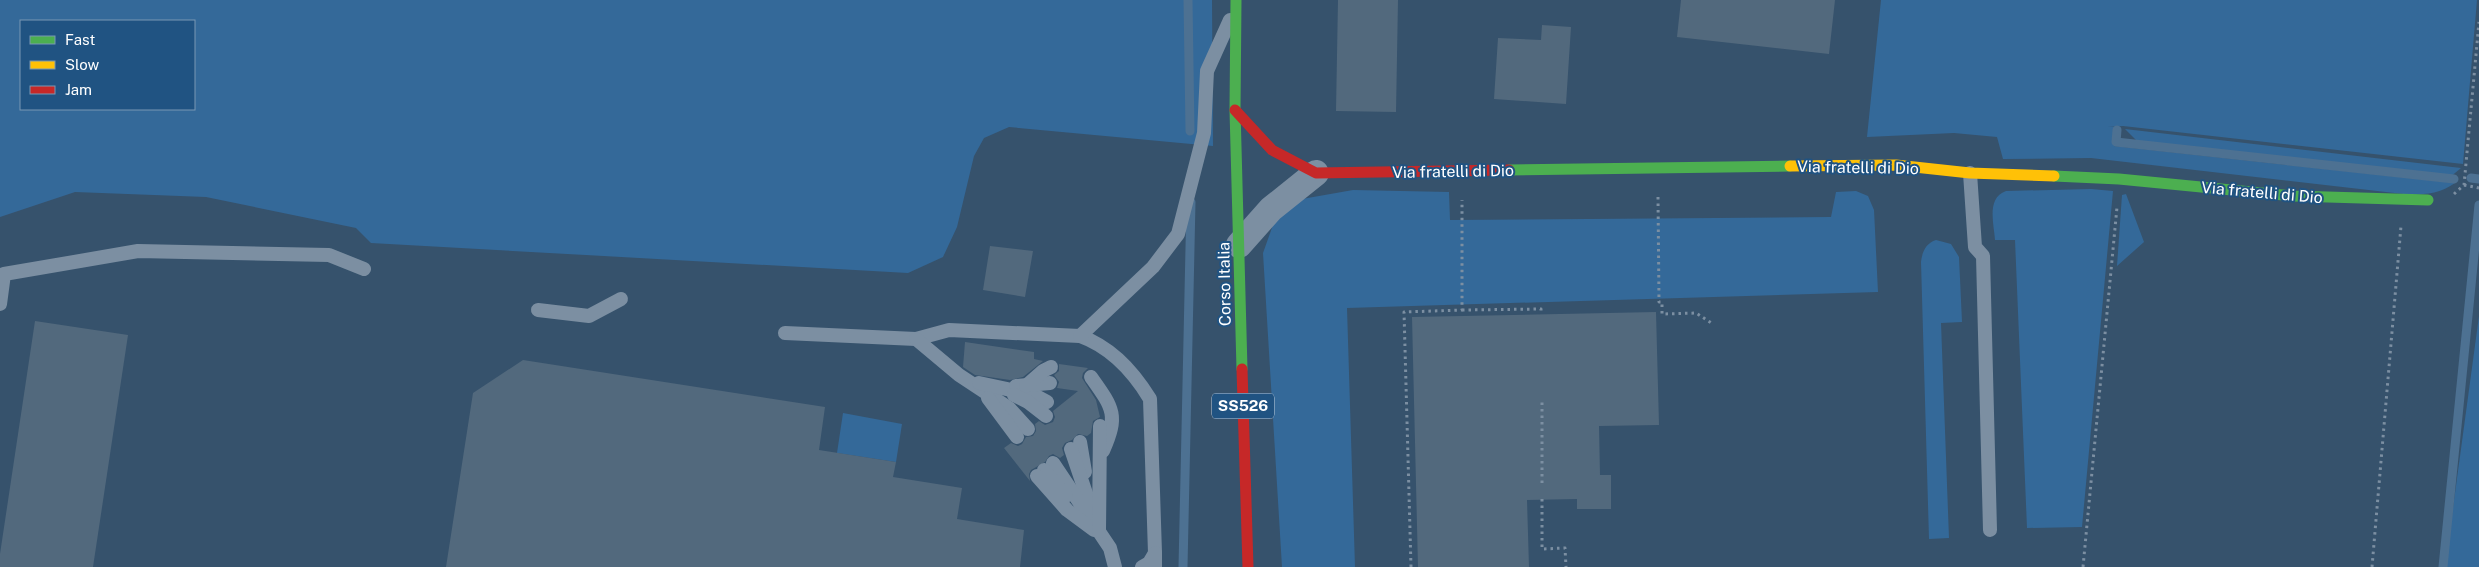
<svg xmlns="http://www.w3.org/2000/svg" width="2479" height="567" font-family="'Public Sans',sans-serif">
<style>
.green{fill:#346999;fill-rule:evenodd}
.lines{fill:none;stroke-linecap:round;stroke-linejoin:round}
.stream{stroke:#4d7192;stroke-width:9}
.building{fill:#52697d}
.path{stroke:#7c8fa2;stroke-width:3;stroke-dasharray:2.5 4;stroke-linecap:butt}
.lane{stroke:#7c8fa2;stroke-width:14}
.street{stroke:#7c8fa2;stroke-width:26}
.fast{stroke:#4caf50;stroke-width:11}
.slow{stroke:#ffc107;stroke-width:11}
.jam{stroke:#c62828;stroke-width:11}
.labels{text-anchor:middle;stroke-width:4;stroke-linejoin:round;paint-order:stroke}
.shield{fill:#205382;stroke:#bccbda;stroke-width:1}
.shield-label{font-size:15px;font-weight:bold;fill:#fff}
.street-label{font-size:16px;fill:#fff;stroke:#205382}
</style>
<rect width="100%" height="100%" fill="#36526c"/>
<g class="green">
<path d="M 0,0 L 1212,0 L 1213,146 L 1009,127 L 984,138 L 974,156 L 957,227 L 943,257 L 908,273 L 371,243 L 356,228 L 206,197 L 75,192 L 0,217 ZM 21,21 L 194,21 L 194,109 L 21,109 Z"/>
<path d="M 1881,0 L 2477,0 L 2463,164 L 2123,126 L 2108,127 L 2114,127 L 2114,146 L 2455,183 C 2441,193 2428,194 2412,195 L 2091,158 L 2003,159 L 1997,137 L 1954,133 L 1867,137 Z"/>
<polygon points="2125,129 2461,168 2449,178 2137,141"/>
<path d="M 2091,189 L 2113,191 L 2082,527 L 2027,528 L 2015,240 L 1995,240 C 1994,224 1986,198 2006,191 Z"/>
<polygon points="1353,190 1449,192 1450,220 1831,217 1836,192 1856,191 1868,196 1874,210 1878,292 1347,308 1355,567 1282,567 1263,253 1274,222 1302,199"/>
<polygon points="2126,194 2144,242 2117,266 2122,195"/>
<path d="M 1936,240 L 1951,244 L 1959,257 L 1962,322 L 1941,323 L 1949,538 L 1929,539 L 1921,262 C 1922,252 1926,243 1936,240 Z"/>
<polygon points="2479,316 2479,567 2445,567"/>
<polygon points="843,413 902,424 896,462 837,453"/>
</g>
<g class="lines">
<g class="stream">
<polyline points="1188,0 1190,131"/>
<polyline points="2117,130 2116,142 2454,179"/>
<polyline points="2471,178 2479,179"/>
<polyline points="1183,567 1191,202"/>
<polyline points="2443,567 2479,205"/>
</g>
</g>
<g class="building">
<polygon points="1338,0 1398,0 1396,112 1336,111"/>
<polygon points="1681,0 1835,0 1829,54 1677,37"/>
<polygon points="1542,25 1571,27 1566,104 1494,99 1498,38 1541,40"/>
<polygon points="990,246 1033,251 1025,297 983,290"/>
<polygon points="1656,312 1659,425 1599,426 1600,475 1611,475 1611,509 1577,509 1577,499 1527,500 1529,567 1418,567 1412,317"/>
<polygon points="35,321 128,335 93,567 0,567 0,554"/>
<polygon points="965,342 1034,352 1034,359 1043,361 1023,377 1010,380 975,375 963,367"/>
<polygon points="523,360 825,407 819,450 896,462 893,477 962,488 957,519 1024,530 1020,567 446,567 473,393"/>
<polygon points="1059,364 1088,368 1083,373 1082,378 1096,400 1100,417 1093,421 1091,433 1087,436 1078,434 1072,440 1065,443 1062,448 1064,455 1060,458 1053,454 1049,456 1045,462 1031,470 1029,474 1030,481 1004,448 1011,443 1018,446 1022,444 1026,437 1033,436 1036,431 1035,424 1039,421 1045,425 1053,422 1055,417 1053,411 1078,391 1057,388 1059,382 1054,375 1059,371"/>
</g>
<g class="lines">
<g class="path">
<polyline points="2464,185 2479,188"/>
<polyline points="2454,194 2464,185 2479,22"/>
<polyline points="1658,197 1659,302 1662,302 1662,314 1696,313 1713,324"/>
<polyline points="1462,310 1541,309 1541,314"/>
<polyline points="1542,483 1542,399"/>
<polyline points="1542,499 1542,549 1565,548 1566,567"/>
<polyline points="1411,567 1404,312 1462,310 1462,200"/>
<polyline points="2083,567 2117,207"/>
<polyline points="2372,567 2401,226"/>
</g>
<g class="lane">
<polyline points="1970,173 1975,247 1983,256 1990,530"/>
<polyline points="0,304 4,274 138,251 329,255 364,269"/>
<polyline points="538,310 589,316 621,299"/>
<path d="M 785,333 L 916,339 L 949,330 L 1080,336 C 1111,347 1133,371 1150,399 L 1155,553"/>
<polyline points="1080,336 1153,267 1178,234 1204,133 1207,71 1230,20"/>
<polyline points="916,339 959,375 1009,408 1028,429"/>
<path d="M 1091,377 C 1113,408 1119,415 1103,451"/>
<polyline points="979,383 1034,395 1047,402"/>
<polyline points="1016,386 1050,383"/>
<polyline points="1026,386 1043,371 1051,367"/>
<polyline points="1014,395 1028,402 1046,416"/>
<polyline points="988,398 1017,437"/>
<polyline points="1080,442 1085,472"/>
<polyline points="1071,449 1093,514"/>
<polyline points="1053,463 1110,548 1115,567"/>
<polyline points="1044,470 1066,496"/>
<polyline points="1037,476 1067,510 1094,530"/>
<polyline points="1099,531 1100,426"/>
<polyline points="1142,567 1149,563 1155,553 1155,567"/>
</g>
<polyline class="street" points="1239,245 1271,209 1316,173"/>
<g class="fast">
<polyline points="1236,0 1235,110 1242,369"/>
<polyline points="1509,170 1790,166"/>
<polyline points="2054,176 2119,179 2294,196 2428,200"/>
</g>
<polyline class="slow" points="1790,166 1896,165 1970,173 2054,176"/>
<g class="jam">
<polyline points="1235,110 1272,150 1316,173 1509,170"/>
<polyline points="1242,369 1248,567"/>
</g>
</g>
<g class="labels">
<rect class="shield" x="1212" y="393.5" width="62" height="25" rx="4"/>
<g class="shield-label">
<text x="1243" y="411">SS526</text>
</g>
<g class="street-label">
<text transform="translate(1858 167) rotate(1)" y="6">Via fratelli di Dio</text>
<text transform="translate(1453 171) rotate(-1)" y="6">Via fratelli di Dio</text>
<text transform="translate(2262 192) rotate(5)" y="6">Via fratelli di Dio</text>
<text transform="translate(1224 284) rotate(-91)" y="6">Corso Italia</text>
</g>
</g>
<rect x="20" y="20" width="175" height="90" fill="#205382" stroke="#7998b4"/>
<rect x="30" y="36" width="25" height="8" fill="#4caf50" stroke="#7998b4"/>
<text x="65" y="45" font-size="15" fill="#ffffff">Fast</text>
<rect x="30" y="61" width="25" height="8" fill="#ffc107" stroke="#7998b4"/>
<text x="65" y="70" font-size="15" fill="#ffffff">Slow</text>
<rect x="30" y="86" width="25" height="8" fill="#c62828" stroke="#7998b4"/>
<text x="65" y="95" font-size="15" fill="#ffffff">Jam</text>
</svg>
